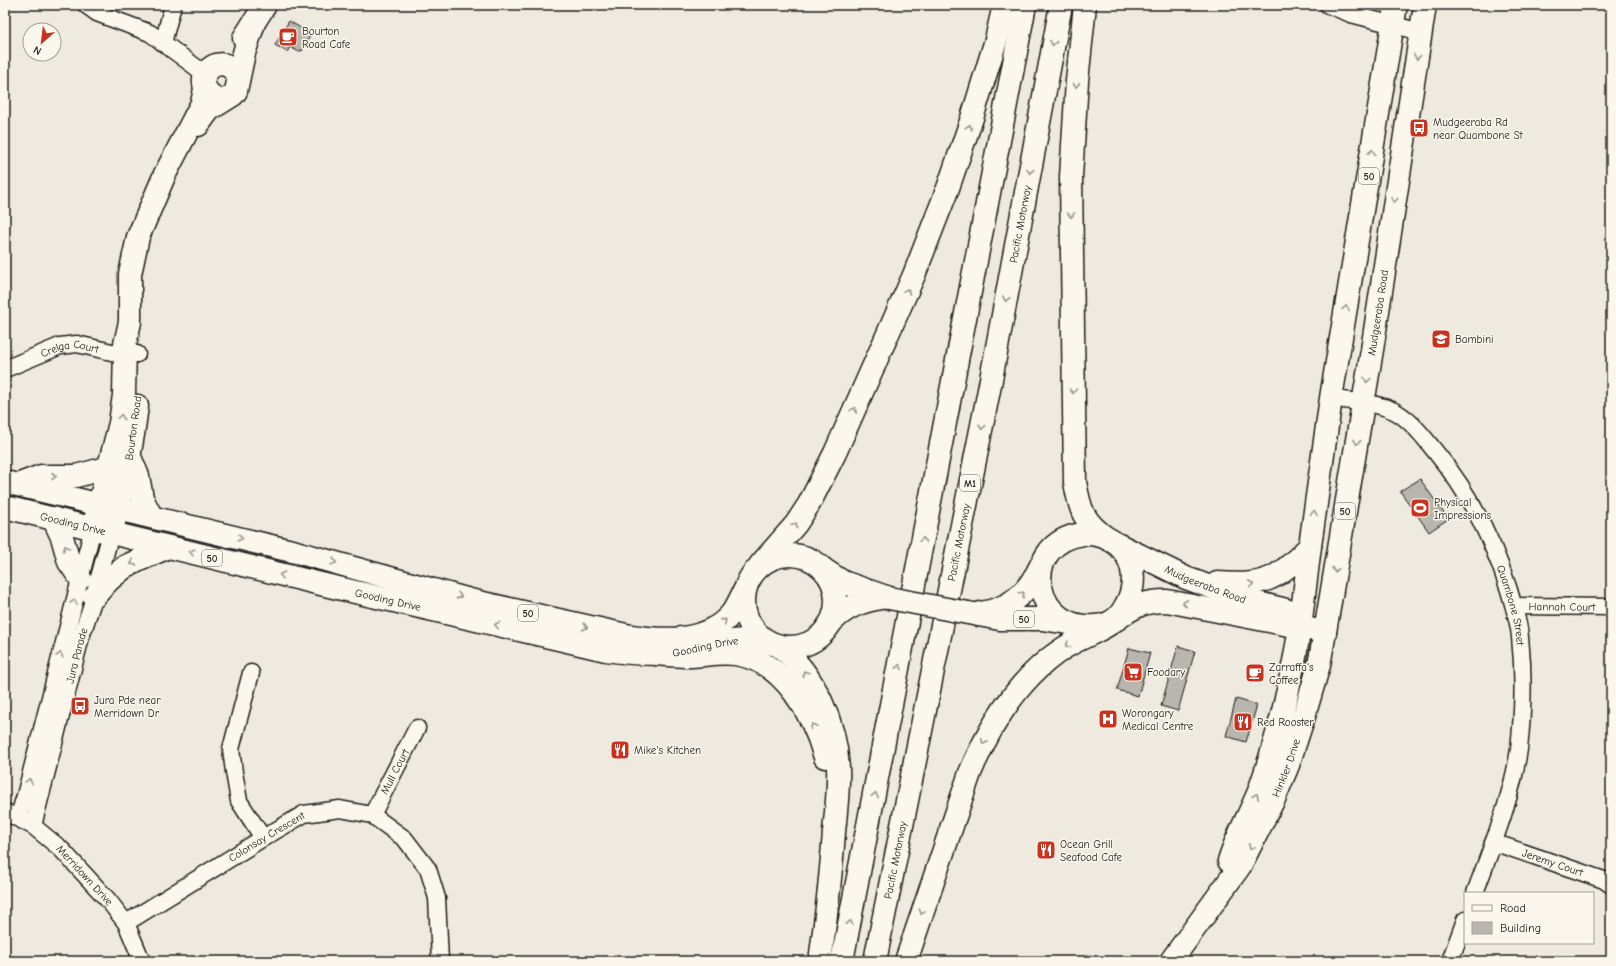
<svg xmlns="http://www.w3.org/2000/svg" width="1616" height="966" font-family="'Comic Neue',sans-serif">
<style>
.building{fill:#b9b6af;stroke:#1c1c1c}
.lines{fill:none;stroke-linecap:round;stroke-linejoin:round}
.street-casing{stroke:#1c1c1c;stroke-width:19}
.secondary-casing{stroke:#1c1c1c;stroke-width:25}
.primary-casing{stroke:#1c1c1c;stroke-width:25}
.highway-casing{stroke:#1c1c1c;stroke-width:25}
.street{stroke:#fbf7ec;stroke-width:16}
.secondary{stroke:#fbf7ec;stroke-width:22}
.primary{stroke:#fbf7ec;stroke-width:22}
.highway{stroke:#fbf7ec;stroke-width:22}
.primary-bridge-casing{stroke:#1c1c1c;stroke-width:25;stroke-linecap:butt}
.primary-bridge{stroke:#fbf7ec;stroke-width:22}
.oneway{stroke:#97948e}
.labels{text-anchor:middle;stroke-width:3;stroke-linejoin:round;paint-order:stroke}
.shield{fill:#fbf7ec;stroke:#5f5e5a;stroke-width:1}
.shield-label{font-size:10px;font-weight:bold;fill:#1c1c1c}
.poi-label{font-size:11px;fill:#1c1c1c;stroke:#fbf7ec;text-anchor:start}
.street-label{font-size:11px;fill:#1c1c1c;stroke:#fbf7ec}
</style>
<rect width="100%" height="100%" fill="#eeeadf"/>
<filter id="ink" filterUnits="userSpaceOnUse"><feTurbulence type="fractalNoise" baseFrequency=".025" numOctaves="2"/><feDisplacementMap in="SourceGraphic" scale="8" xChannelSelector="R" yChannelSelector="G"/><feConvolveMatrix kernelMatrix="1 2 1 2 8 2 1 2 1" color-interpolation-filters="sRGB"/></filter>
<g filter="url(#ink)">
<g class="building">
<polygon points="289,21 311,34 302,51 300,50 299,52 290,47 287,52 275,45"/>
<polygon points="1420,479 1448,519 1429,532 1400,491"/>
<polygon points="1178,646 1195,651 1178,711 1161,706"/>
<polygon points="1129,648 1150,653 1138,696 1117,690"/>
<polygon points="1236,699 1257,705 1246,742 1226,736"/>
</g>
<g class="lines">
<g class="street-casing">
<g id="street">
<polyline points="86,5 97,13 150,33 205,74"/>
<polyline points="1328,5 1351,14 1421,32"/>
<polyline points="163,43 173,5"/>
<path id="s1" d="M 5,369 L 60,346 L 77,344 L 116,353 L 137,354"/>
<path id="s2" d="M 1331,398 C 1351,402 1378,402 1396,412 C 1412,421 1426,440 1438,455 C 1471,495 1493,541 1509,590 C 1513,605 1519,621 1520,637 C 1524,674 1523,713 1519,749 C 1512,798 1492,846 1475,893"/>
<path id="s3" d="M 1514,606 L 1611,607"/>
<polyline points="251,673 231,749 234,772 239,801 263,838"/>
<path id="s4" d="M 5,812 L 33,826 L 61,849 L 108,900 L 126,923 L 142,961"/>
<path id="s5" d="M 372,815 L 417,728"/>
<polyline points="18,818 25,796 93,528"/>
<path id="s6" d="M 33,826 L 81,637 L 91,607 L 111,533"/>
<path id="s7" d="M 1493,842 L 1604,880 L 1611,885"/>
<path id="s8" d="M 126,923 L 263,838 L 304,814 L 340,809 L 372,815 L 405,839 L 428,869 L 437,898 L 440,961"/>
<polyline points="1450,961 1465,920"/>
</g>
</g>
<g class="secondary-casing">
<g id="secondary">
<polyline points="244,38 265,5"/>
<path d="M 215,98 C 185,79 223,46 238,77"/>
<polyline points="198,125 209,110 233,95 236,91 244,53 253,26"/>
<polyline points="93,528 120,423 124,395 125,344 130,322 130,274 138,237 165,174 202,103 205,89"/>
<path d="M 111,533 C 123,491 132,449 137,406"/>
<path d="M 1229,861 C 1236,837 1250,814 1259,791 C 1278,738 1291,683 1300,628"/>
<path id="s9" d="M 1171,961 L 1240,866 L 1274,799 L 1288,765 L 1305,713 L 1319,665 L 1325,632"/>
</g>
</g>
<g class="primary-casing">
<g id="primary">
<polyline points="130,457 138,476 142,498 151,516"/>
<path d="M 5,482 L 296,552 L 474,601 L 626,635 C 662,641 707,644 732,613 C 737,606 741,598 744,591"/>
<polyline points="20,484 41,476 76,476 110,467"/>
<path id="s10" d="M 5,507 L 325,585 L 606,650 C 627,653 649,655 670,653 C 709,648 734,633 774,644"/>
<polyline points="53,518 62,537 69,562 80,578"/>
<path d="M 1083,534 C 1123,532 1145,570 1126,605 C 1121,615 1114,623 1102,625 C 1033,638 1015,543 1083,534 Z"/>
<path id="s11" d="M 1119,545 L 1186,578 L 1246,600 L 1286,610"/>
<circle cx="790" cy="601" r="46"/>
<polyline points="823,569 843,582 889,598"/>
<path d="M 1217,583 C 1266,586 1275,581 1310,546"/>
<polyline points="94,597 109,580 126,566 168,547"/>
<polyline points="968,613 1000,619 1042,619 1068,623"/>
<path d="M 981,613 C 1011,609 1029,591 1041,565"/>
<path id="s12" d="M 1117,619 C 1135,606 1144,601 1167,601 L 1325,632 L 1372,350 L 1425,5"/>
<path d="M 828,626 C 844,607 863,600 887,597"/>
<polyline points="1300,628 1310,546 1331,398 1396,5"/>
</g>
</g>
<g class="highway-casing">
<g id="highway">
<path d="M 1085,5 L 1077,81 L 1071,177 L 1075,482 C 1080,510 1083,522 1108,539"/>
<polyline points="760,565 796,524 809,504 835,453 914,275 948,188 972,118 996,40 1004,5"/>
<path d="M 779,646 C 814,673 836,724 838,768 C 839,789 836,811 834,832 C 831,875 826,918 820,961"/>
<path d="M 656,654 C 668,655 680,656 692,656 C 707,655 721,652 735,654 C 784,660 813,715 825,757"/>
<polyline points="842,961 1025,5"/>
<path id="s13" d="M 875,961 L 989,390 L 1061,5"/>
<path d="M 906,961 L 970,773 C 990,725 1019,677 1064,648 C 1080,637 1101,632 1115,620"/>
</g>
</g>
<use href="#street" class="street"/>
<use href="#secondary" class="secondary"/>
<use href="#primary" class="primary"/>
<use href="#highway" class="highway"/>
<g class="primary-bridge-casing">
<polyline id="primary-bridge" points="889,598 968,613"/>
</g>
<use href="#primary-bridge" class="primary-bridge"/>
</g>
<defs><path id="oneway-chevron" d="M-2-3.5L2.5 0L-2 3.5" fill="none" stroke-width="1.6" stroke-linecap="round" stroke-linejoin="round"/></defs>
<g class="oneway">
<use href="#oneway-chevron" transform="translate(1053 43) rotate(101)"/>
<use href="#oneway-chevron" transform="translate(1417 57) rotate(99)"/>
<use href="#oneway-chevron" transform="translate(1076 85) rotate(94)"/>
<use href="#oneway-chevron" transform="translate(969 127) rotate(-72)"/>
<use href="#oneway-chevron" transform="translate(1372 152) rotate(-81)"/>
<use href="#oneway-chevron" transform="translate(1030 171) rotate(101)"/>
<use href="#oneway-chevron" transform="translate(1394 200) rotate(99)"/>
<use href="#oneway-chevron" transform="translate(1071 215) rotate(90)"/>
<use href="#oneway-chevron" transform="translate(907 291) rotate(-66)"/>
<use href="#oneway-chevron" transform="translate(1006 299) rotate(101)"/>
<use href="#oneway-chevron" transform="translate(1346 308) rotate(-80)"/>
<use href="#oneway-chevron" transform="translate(1367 380) rotate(99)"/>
<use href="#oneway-chevron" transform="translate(1073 391) rotate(89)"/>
<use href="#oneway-chevron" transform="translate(854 410) rotate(-66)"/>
<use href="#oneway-chevron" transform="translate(121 417) rotate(-82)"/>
<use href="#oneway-chevron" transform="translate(982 427) rotate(101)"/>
<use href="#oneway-chevron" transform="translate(1357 442) rotate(100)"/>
<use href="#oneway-chevron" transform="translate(54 476)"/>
<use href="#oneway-chevron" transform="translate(1314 513) rotate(-82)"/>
<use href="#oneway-chevron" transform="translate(795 525) rotate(-54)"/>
<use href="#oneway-chevron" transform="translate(240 538) rotate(14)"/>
<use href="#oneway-chevron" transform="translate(923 540) rotate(-79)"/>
<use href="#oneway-chevron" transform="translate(66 548) rotate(-107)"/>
<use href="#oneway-chevron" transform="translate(192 552) rotate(-166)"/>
<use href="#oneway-chevron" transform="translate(334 562) rotate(15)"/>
<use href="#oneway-chevron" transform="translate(133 563) rotate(155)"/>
<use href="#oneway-chevron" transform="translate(1335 570) rotate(100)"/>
<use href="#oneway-chevron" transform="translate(282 575) rotate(-166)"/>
<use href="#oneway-chevron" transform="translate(1251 584) rotate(-7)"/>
<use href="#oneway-chevron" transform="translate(1022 594) rotate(-43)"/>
<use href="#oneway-chevron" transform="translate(459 596) rotate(16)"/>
<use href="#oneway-chevron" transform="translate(74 602) rotate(-76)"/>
<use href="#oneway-chevron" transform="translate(1185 603) rotate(-169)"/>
<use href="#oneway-chevron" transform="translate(724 621) rotate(-42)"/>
<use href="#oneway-chevron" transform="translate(497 625) rotate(-167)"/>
<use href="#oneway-chevron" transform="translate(585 627) rotate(13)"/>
<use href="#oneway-chevron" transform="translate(1068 645) rotate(149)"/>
<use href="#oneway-chevron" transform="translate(60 655) rotate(-76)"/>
<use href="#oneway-chevron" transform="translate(899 667) rotate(-79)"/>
<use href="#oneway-chevron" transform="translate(805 673) rotate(-124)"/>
<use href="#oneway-chevron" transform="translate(813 726) rotate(-117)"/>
<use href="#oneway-chevron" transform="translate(984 742) rotate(117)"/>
<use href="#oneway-chevron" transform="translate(29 781) rotate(-76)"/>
<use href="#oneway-chevron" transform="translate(875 795) rotate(-79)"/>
<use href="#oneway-chevron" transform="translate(1256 796) rotate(-68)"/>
<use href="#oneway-chevron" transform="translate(1251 847) rotate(118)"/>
<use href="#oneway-chevron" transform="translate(922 912) rotate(108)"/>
<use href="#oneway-chevron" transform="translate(850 923) rotate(-79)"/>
</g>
</g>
<defs>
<g id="cafe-square" transform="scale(1)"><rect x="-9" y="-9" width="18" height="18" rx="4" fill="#c8321e" stroke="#fbf7ec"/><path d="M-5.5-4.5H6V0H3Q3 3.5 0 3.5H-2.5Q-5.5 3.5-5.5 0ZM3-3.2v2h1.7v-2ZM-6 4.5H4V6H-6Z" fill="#fff"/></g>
<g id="bus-square" transform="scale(1)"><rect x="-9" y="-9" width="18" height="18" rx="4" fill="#c8321e" stroke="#fbf7ec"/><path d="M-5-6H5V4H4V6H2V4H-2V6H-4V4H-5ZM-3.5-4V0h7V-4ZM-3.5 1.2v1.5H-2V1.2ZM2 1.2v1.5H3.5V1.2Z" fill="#fff"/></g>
<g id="school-square" transform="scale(1)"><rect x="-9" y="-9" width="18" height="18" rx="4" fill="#c8321e" stroke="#fbf7ec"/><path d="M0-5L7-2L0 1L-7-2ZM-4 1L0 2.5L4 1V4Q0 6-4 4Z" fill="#fff"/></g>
<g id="stadium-square" transform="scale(1)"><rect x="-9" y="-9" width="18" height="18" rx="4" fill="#c8321e" stroke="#fbf7ec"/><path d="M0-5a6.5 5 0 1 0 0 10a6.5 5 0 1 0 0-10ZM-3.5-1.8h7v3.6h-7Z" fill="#fff"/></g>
<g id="supermarket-square" transform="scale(1)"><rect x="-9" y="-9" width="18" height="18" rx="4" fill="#c8321e" stroke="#fbf7ec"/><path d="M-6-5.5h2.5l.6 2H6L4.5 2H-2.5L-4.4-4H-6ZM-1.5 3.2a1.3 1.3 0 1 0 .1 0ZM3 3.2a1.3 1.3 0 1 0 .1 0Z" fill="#fff"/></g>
<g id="hospital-square" transform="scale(1)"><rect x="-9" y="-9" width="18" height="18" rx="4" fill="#c8321e" stroke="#fbf7ec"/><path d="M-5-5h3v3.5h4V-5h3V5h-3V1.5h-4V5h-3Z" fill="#fff"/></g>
<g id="restaurant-square" transform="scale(1)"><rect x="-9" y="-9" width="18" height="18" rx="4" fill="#c8321e" stroke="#fbf7ec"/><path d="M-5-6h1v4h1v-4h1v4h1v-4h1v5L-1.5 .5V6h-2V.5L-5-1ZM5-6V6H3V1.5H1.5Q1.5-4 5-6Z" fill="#fff"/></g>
</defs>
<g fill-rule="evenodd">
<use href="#cafe-square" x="288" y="37"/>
<use href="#bus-square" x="1419" y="128"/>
<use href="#school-square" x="1441" y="339"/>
<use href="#stadium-square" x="1420" y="508"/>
<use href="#supermarket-square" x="1133" y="672"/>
<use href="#cafe-square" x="1255" y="673"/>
<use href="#bus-square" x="80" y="706"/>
<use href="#hospital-square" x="1108" y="719"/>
<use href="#restaurant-square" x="1243" y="722"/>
<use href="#restaurant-square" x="620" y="750"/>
<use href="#restaurant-square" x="1046" y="850"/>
</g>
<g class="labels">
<g class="shield">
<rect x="1359" y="168" width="20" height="16" rx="3"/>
<rect x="960" y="475" width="20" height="16" rx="3"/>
<rect x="1335" y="503" width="20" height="16" rx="3"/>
<rect x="202" y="550" width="20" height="16" rx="3"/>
<rect x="518" y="605" width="20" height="16" rx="3"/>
<rect x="1014" y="611" width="20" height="16" rx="3"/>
</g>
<g class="shield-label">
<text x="1369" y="180">50</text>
<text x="970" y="487">M1</text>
<text x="1345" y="515">50</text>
<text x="212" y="562">50</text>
<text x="528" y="617">50</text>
<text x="1024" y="623">50</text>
</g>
<g class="poi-label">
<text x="302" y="35">Bourton<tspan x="302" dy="13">Road Cafe</tspan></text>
<text x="1433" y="126">Mudgeeraba Rd<tspan x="1433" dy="13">near Quambone St</tspan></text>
<text x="1455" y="343">Bambini</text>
<text x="1434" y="506">Physical<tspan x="1434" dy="13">Impressions</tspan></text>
<text x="1269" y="671">Zarraffa's<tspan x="1269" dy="13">Coffee</tspan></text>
<text x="1147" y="676">Foodary</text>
<text x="94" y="704">Jura Pde near<tspan x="94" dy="13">Merridown Dr</tspan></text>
<text x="1122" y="717">Worongary<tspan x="1122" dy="13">Medical Centre</tspan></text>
<text x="1257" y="726">Red Rooster</text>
<text x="634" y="754">Mike's Kitchen</text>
<text x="1060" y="848">Ocean Grill<tspan x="1060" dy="13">Seafood Cafe</tspan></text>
</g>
<g class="street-label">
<text dy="4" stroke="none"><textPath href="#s13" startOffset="751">Pacific Motorway</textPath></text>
<text dy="4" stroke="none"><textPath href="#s12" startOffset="539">Mudgeeraba Road</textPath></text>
<text dy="4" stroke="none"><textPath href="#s1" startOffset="69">Crelga Court</textPath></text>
<text transform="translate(133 428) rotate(-82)" y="4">Bourton Road</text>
<text dy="4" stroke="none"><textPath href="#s10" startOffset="70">Gooding Drive</textPath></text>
<text dy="4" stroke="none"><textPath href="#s13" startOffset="427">Pacific Motorway</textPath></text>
<text dy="4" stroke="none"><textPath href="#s11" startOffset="95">Mudgeeraba Road</textPath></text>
<text dy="4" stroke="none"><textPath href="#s10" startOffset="394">Gooding Drive</textPath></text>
<text dy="4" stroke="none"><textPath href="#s2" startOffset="296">Quambone Street</textPath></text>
<text dy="4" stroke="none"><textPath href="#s3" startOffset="48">Hannah Court</textPath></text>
<text dy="4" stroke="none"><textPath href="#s10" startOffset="718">Gooding Drive</textPath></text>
<text dy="4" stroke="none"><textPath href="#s6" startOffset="176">Jura Parade</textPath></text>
<text dy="4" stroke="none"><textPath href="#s9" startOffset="226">Hinkler Drive</textPath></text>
<text dy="4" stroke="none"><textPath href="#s5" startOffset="49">Mull Court</textPath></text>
<text dy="4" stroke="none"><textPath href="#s8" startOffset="165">Colonsay Crescent</textPath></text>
<text dy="4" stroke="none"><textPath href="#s13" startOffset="103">Pacific Motorway</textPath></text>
<text dy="4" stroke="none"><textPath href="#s7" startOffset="63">Jeremy Court</textPath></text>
<text dy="4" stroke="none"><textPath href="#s4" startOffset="103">Merridown Drive</textPath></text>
</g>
</g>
<rect width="1616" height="966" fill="none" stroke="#fbf7ec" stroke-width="20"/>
<rect x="10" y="10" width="1596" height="946" fill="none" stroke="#1c1c1c" stroke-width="1.5" filter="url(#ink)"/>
<rect x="1464" y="892" width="130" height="52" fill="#fbf7ec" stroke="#a29f99"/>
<rect x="1472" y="905" width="20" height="6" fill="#fbf7ec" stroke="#a29f99"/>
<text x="1500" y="912" font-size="12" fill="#1c1c1c">Road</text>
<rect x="1472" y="922" width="20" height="12" fill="#b9b6af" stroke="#a29f99"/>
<text x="1500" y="932" font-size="12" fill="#1c1c1c">Building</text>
<g transform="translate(42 42) rotate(208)"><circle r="19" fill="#fbf7ec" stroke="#a29f99"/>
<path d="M0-3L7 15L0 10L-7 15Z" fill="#c8321e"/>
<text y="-6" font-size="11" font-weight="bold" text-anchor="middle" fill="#1c1c1c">N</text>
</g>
</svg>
